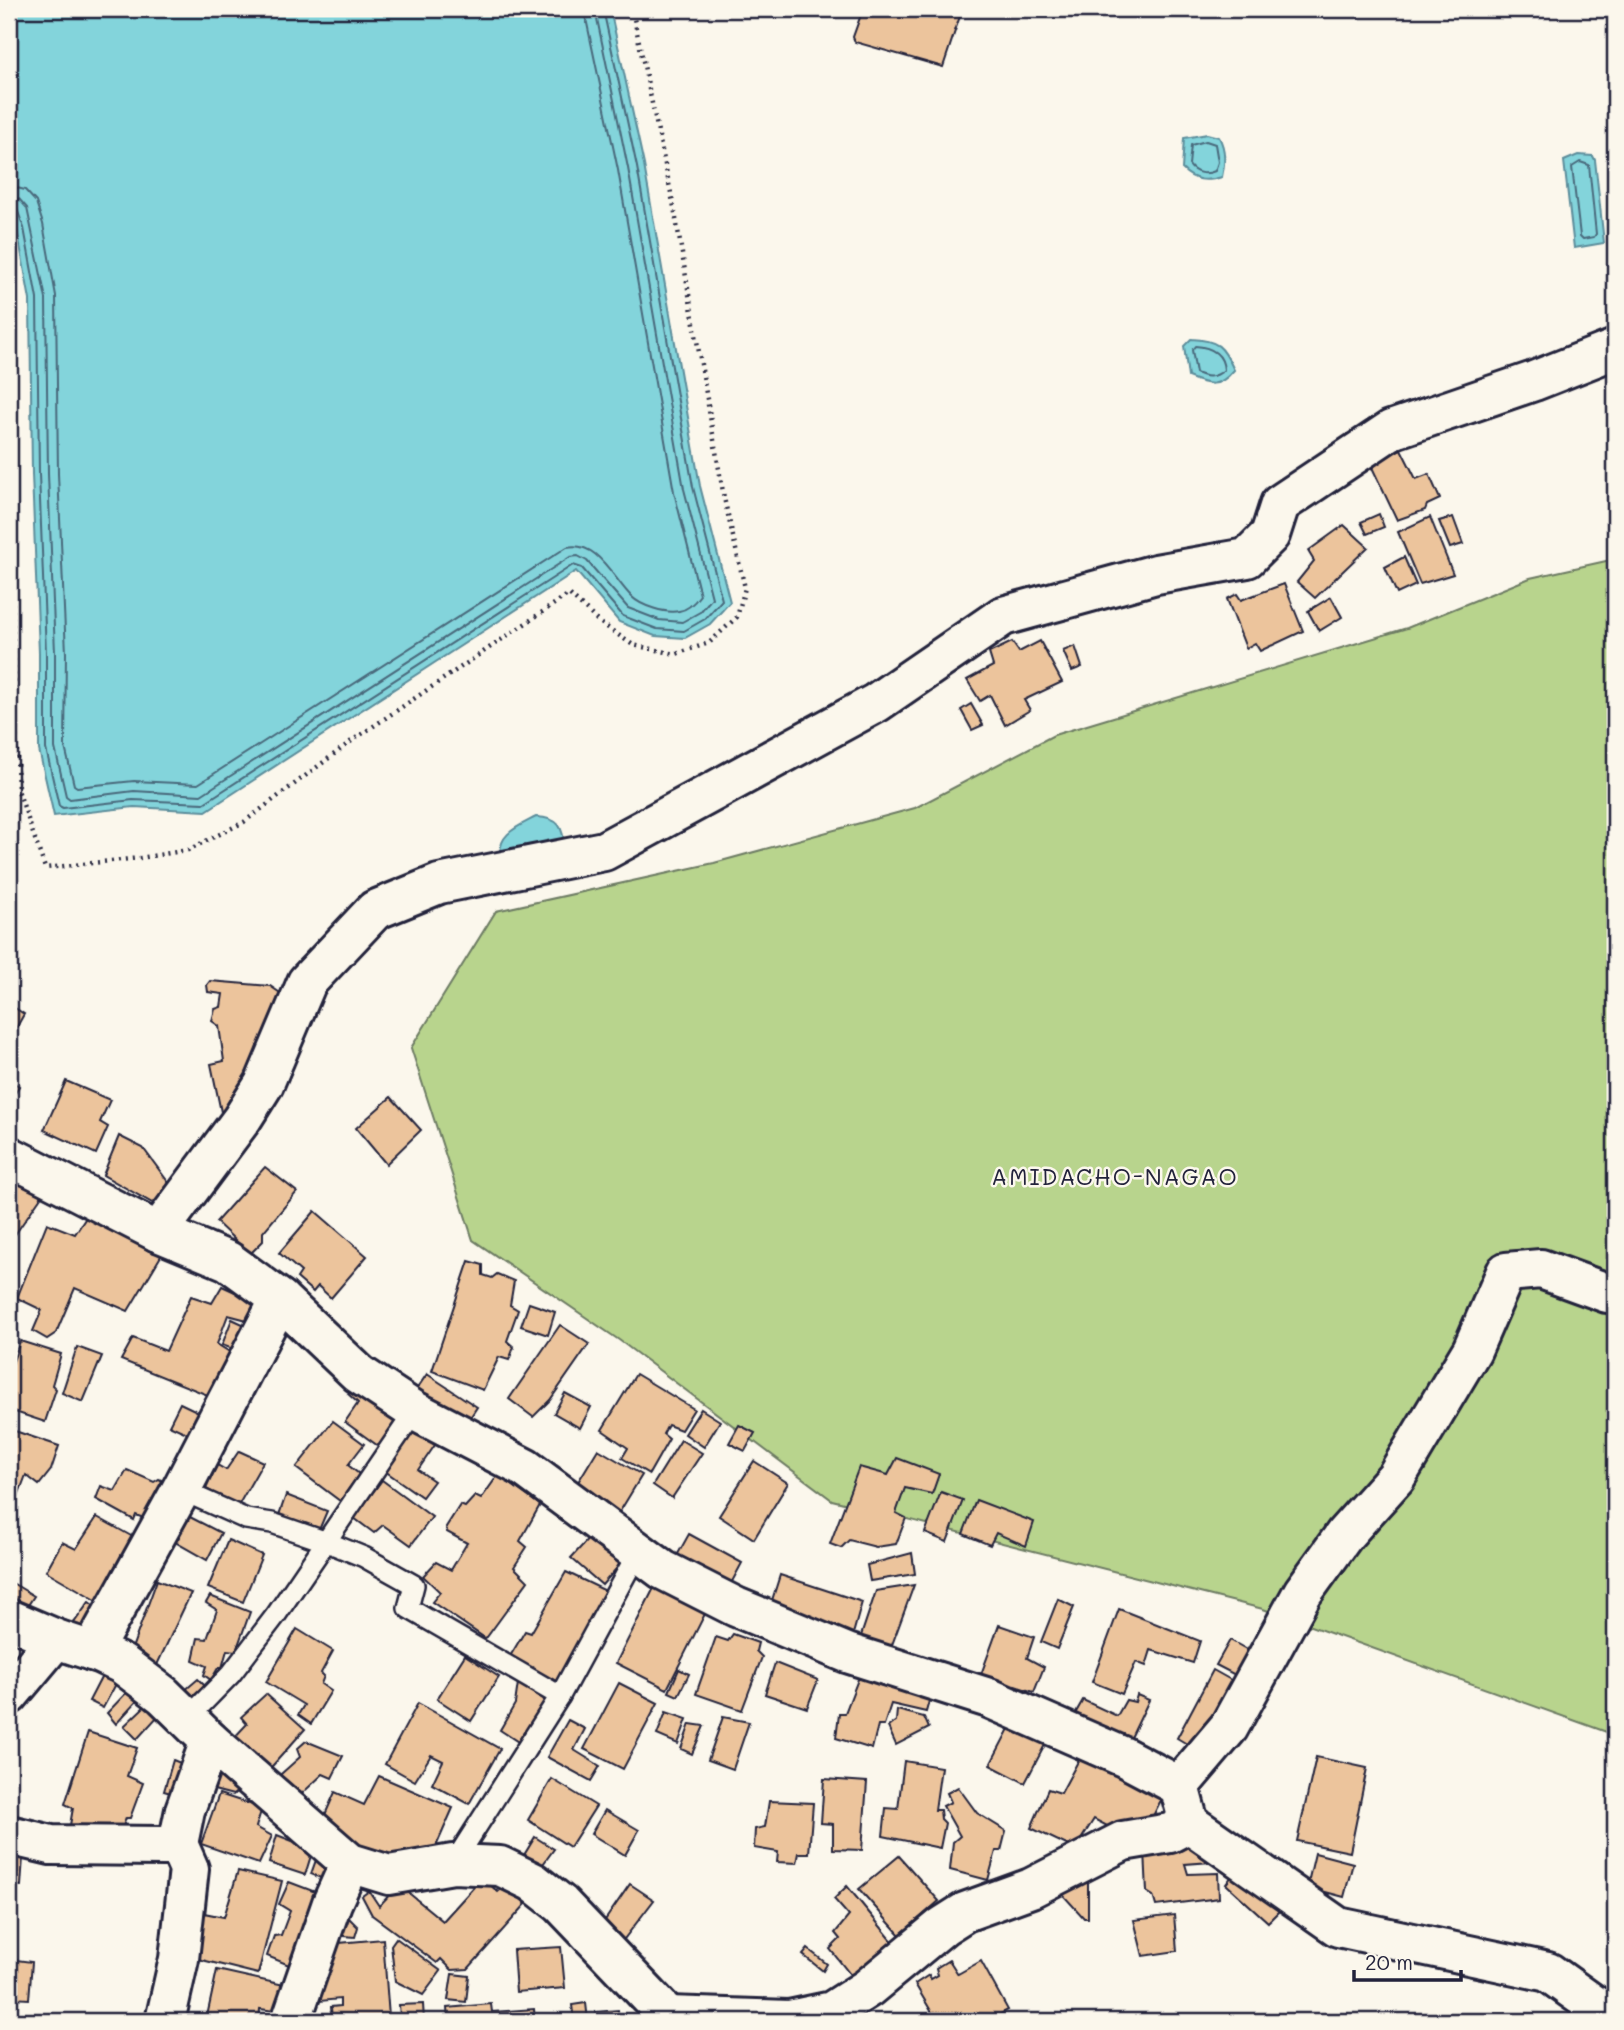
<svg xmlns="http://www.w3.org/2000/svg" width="1624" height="2030" font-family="Mali,sans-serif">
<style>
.green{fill:#b8d48d;stroke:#6d7b64;stroke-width:2}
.water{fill:#83d4db;stroke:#5c8d9b;stroke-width:2}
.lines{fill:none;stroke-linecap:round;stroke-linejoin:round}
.shore{stroke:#49697b;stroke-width:2}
.building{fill:#ecc49c;stroke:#22223b;stroke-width:2}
.service-casing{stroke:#22223b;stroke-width:24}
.minor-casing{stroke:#22223b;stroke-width:44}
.path{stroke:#22223b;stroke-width:4.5;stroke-dasharray:2 5;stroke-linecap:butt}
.service{stroke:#fbf7ec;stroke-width:19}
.minor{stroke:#fbf7ec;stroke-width:38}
.labels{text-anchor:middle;stroke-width:5;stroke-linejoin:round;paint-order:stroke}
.neighbourhood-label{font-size:23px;letter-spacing:2px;fill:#22223b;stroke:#fbf7ec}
</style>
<rect width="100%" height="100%" fill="#fbf7ec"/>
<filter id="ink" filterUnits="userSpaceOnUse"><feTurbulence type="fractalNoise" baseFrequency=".0143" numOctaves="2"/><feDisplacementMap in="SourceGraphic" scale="14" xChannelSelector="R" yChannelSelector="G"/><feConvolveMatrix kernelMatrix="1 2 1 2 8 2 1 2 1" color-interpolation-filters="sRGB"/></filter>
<g filter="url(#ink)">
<polygon class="green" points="1615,559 1615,1735 1263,1609 832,1500 619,1340 473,1240 411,1048 496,911 714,863 915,808 1054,735 1407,628 1530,578"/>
<g class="water">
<polygon points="9,9 610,9 644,165 700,486 730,602 710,624 685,638 655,636 619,622 576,571 206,811 134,807 54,816 39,750 39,653 32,474 30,300 17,229 9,203"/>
<path d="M 1207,134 L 1219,137 C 1226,150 1225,163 1222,177 C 1206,182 1194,181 1182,169 L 1184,138 Z"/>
<polygon points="1578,155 1593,156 1595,160 1604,243 1574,248 1564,161"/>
<path d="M 1191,339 C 1218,340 1223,346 1234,370 C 1219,388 1209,386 1188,377 L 1184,346 Z"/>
<path d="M 536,817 C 560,818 563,827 565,849 L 501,858 C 496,834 519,826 536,817 Z"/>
</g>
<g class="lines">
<g class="shore">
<path d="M 1206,141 L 1215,144 L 1218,162 L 1215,171 C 1206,175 1195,174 1189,165 L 1191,145 Z"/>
<polygon points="1580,162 1589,165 1596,234 1594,237 1583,239 1580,236 1572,167"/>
<path d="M 9,186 L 25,190 L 36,202 L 43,224 L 56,296 L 58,474 L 66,653 L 65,747 L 74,785 L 77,787 L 134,781 L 198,784 L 567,547 C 598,540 613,579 632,597 C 641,606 666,614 679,611 C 687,610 695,602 700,595 L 674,492 L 618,170 L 584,9"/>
<polyline points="9,197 19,199 27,208 46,299 48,474 55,653 55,748 66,796 70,799 134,791 201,795 570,557 578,556 587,561 628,608 659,620 682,622 700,612 712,598 684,489 628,168 595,9"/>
<polyline points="9,206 17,209 24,228 37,299 39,474 46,653 46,749 59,806 63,808 133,800 204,803 573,565 582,568 623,616 657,629 684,631 705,619 722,600 693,487 637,167 603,9"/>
<path d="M 1195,346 C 1211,347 1223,354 1224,370 C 1215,378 1207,378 1196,373 L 1192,350 Z"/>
</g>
</g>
<g class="building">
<polygon points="863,9 960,9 961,13 943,67 855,42 853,37"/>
<polygon points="1401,449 1416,479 1429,474 1440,499 1427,505 1425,510 1397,520 1370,463"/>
<polygon points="1379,514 1384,527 1367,534 1361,522"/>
<polygon points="1430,517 1453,574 1420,584 1398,532"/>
<polygon points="1453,517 1463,544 1450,548 1439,521"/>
<polygon points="1344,525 1368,547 1315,598 1297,582 1314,561 1308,551"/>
<polygon points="1404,557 1416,585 1397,594 1385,567"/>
<polygon points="1284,584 1303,631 1260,651 1255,643 1246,648 1227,599 1237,594 1241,600"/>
<polygon points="1331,597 1342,617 1319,631 1308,611"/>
<polygon points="1040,641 1062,682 1024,700 1030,710 1005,725 990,695 980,701 967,680 993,666 989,653 1012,642 1019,652"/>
<polygon points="1075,646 1082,667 1072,671 1063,651"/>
<polygon points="971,704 983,725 972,730 961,710"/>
<polygon points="210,981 270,986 289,999 270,1047 257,1046 254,1077 225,1116 221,1112 211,1064 224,1061 219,1026 212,1021 215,1009 221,1007 223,994 208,992 207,985"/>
<polygon points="9,1004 24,1014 9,1041"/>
<polygon points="9,1080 19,1086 9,1104"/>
<polygon points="66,1081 110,1100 100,1122 108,1127 96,1154 44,1130"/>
<polygon points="391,1097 421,1130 386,1164 356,1128"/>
<polygon points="119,1136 143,1148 171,1186 154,1204 103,1175"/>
<polygon points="265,1167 297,1192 263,1232 263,1241 250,1254 216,1222"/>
<polygon points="9,1178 43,1194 14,1236 9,1233"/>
<polygon points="315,1211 367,1256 331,1298 318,1286 313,1292 297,1278 301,1272 279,1253"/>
<polygon points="89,1213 164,1251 128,1311 75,1288 56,1333 47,1339 33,1331 42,1310 17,1298 47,1223 75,1234"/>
<polygon points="469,1261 483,1265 483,1275 492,1278 497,1274 514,1281 510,1305 518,1310 507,1341 514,1347 509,1360 499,1357 483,1390 432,1371"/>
<polygon points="222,1286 259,1303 251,1321 228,1315 217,1344 236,1356 215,1398 121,1360 133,1338 166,1351 191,1296 212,1303"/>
<polygon points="529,1303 555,1312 548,1335 521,1326"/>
<polygon points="232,1319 245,1325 233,1349 222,1345"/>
<polygon points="560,1325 589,1344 550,1400 533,1417 509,1399"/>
<polygon points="20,1341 61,1354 52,1385 56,1389 45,1422 9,1410 9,1373"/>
<polygon points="77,1347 102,1356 83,1402 62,1393"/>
<polygon points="427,1374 477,1407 462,1430 412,1396"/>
<polygon points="636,1374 694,1409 681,1430 668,1425 663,1434 669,1439 649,1474 622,1458 628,1448 602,1430"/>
<polygon points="354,1387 400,1422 381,1448 345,1422 358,1403 348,1394"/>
<polygon points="565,1393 591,1407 580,1428 554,1413"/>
<polygon points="180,1403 203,1414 193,1436 169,1425"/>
<polygon points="701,1409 720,1421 704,1447 685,1434"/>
<polygon points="333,1421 364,1444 348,1465 359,1474 340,1501 296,1468"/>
<polygon points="739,1425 755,1433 745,1451 729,1443"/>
<polygon points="9,1429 59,1446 51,1470 39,1485 26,1475 9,1520"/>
<polygon points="414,1430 435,1445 418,1470 434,1481 422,1497 385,1471"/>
<polygon points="681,1440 702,1453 672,1498 653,1485"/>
<polygon points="598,1449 642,1475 619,1513 575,1487"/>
<polygon points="239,1451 263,1462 238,1506 206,1489 217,1465 226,1470"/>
<polygon points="897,1458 939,1474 932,1494 905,1488 896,1513 906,1518 896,1544 876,1547 849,1540 841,1548 830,1544 859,1467 888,1475"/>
<polygon points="754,1461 788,1483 754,1539 719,1516"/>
<polygon points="127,1470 154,1482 159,1479 171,1485 151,1521 136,1515 134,1520 96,1499 101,1486 115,1491"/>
<polygon points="498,1475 540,1505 520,1541 527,1547 514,1567 528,1581 487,1637 485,1638 432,1602 440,1592 423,1576 436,1562 451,1570 467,1543 447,1532 446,1527 460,1505 465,1507 475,1496 481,1499"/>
<polygon points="382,1480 432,1517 411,1545 383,1525 374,1533 354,1518"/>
<polygon points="941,1492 963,1500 947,1542 925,1533"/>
<polygon points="286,1495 327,1511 319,1530 279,1515"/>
<polygon points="976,1500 1034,1522 1026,1546 996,1533 990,1545 963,1534"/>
<polygon points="184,1514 221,1533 207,1560 170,1539"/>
<polygon points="97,1517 133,1537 115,1567 121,1573 103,1604 46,1571 62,1542 76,1549"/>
<polygon points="689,1534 742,1563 727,1591 674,1561"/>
<polygon points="591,1536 623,1561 602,1585 571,1558"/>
<polygon points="228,1540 262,1555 243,1602 208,1588"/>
<polygon points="912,1553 915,1574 870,1581 867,1565"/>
<polygon points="566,1572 610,1593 560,1684 509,1658 525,1631 531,1633"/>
<polygon points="780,1575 862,1602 853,1634 783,1611 768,1613"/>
<polygon points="659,1578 709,1606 667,1689 616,1663"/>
<polygon points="157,1580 191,1593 157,1665 130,1654"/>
<polygon points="9,1581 34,1596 21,1616 9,1609"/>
<polygon points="914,1585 889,1653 859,1642 876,1591"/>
<polygon points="210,1596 250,1612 236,1651 227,1650 222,1668 218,1668 211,1680 204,1675 207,1666 193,1660 198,1638 207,1639 217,1610 206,1603"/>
<polygon points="1058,1599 1074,1607 1057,1649 1041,1642"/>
<polygon points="89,1602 101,1611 89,1630 71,1627"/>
<polygon points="1119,1609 1200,1641 1193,1663 1151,1650 1146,1666 1136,1662 1122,1694 1092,1682"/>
<polygon points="999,1625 1034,1637 1027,1658 1044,1667 1034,1692 1015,1686 1011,1693 979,1680"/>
<polygon points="297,1629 333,1651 321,1673 324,1676 321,1684 331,1691 311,1724 298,1715 304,1705 266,1682"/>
<polygon points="733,1634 758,1643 756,1651 762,1657 742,1710 696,1694 716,1637 728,1641"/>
<polygon points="1230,1640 1253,1653 1239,1677 1216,1665"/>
<polygon points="465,1655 499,1677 471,1721 437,1699"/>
<polygon points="775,1663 818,1680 807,1708 765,1694"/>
<polygon points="679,1669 689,1674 678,1696 669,1692"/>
<polygon points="862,1669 932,1690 926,1712 891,1704 884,1725 878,1725 872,1749 836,1738 839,1713 845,1713"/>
<polygon points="1213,1670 1238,1684 1197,1750 1177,1738"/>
<polygon points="102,1676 116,1684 103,1708 89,1701"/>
<polygon points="198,1679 205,1686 184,1704 177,1697"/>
<polygon points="522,1680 553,1700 523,1745 500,1730 515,1704 518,1683"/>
<polygon points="619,1683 658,1703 623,1769 584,1749"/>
<polygon points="128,1691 137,1701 116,1724 107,1713"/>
<polygon points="266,1694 305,1729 266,1773 230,1742 247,1724 241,1717"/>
<polygon points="1137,1695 1149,1700 1127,1746 1075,1714 1083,1700 1117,1716 1126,1700 1135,1702"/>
<polygon points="418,1703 500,1749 469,1804 432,1784 443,1761 431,1755 415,1781 385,1764"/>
<polygon points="146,1705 159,1715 137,1739 124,1726"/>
<polygon points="897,1710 924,1717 929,1728 896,1745 888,1727 896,1721"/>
<polygon points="666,1712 687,1719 678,1744 657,1735"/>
<polygon points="723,1717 749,1722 733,1769 708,1760"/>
<polygon points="568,1720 585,1729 574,1750 600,1766 591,1781 547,1757"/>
<polygon points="1012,1723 1047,1741 1025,1783 990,1765"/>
<polygon points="690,1724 704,1726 692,1754 681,1749"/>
<polygon points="88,1732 137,1748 127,1776 143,1783 130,1818 126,1818 119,1837 69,1831 73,1808 65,1804"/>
<polygon points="306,1741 343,1756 332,1778 323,1774 294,1801 272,1782 300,1757 297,1749"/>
<polygon points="1083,1752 1168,1786 1150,1822 1111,1828 1094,1819 1075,1849 1031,1828 1048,1789 1061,1793"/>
<polygon points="1316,1757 1367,1768 1350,1852 1297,1841"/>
<polygon points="173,1760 183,1764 174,1794 164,1791"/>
<polygon points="904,1761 941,1767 935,1810 940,1810 941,1819 945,1823 940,1848 883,1836 886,1808 898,1809"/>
<polygon points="220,1766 241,1788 233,1795 214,1790 205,1781"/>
<polygon points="379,1776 453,1808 434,1851 386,1860 364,1850 324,1817 335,1792 364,1805"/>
<polygon points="552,1779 596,1806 570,1847 528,1820"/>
<polygon points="824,1779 867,1782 862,1850 833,1849 833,1824 821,1823"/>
<polygon points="958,1787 977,1813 1006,1831 1001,1851 996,1851 988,1880 950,1870 953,1842 960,1836 943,1806 951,1802 947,1793"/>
<polygon points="219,1794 262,1808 256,1827 272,1836 259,1864 201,1844"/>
<polygon points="769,1801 813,1803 809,1853 799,1853 797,1863 777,1862 778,1852 754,1848 755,1829 765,1827"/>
<polygon points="605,1810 639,1830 625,1855 591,1834"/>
<polygon points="277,1835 313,1849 305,1875 269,1863"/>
<polygon points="535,1837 554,1849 538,1871 521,1860"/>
<polygon points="1208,1845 1211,1862 1185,1864 1188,1874 1218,1873 1219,1898 1156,1906 1153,1896 1147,1892 1145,1851"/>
<polygon points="1315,1853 1353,1863 1344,1897 1307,1887"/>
<polygon points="899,1856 939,1901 900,1935 859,1889"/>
<polygon points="9,1857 23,1857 21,1886 9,1885"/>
<polygon points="316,1860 335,1866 330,1882 311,1874"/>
<polygon points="1238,1868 1285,1905 1268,1922 1226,1884"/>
<polygon points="238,1871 282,1881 258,1974 194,1958 204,1913 224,1917"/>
<polygon points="482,1878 498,1892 506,1885 526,1904 468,1969 452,1970 441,1959 437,1963 372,1915 362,1896 369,1891 379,1906 399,1885 443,1921"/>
<polygon points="1088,1878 1088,1918 1084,1918 1063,1895"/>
<polygon points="289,1882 326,1896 289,1965 267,1956 274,1936 281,1935 290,1911 279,1904"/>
<polygon points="630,1884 654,1900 618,1947 599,1929"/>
<polygon points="847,1886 894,1943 853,1978 830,1949 840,1939 835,1933 849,1916 834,1899"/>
<polygon points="342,1911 358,1927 355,1937 333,1935"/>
<polygon points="1174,1915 1177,1951 1143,1956 1134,1920"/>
<polygon points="396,1938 441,1971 423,1995 395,1981 391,1945"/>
<polygon points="383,1939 389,2017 400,2016 399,2005 423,2004 424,2021 332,2021 331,2007 340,2006 340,1999 320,2001 318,1973 330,1973 328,1944"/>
<polygon points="561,1947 565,1988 516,1992 513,1950"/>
<polygon points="808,1949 827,1964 823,1971 803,1955"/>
<polygon points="9,1959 32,1962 29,1999 12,1998 9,2014"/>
<polygon points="949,1960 958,1974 981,1961 1008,2010 988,2021 937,2021 915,1984 929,1975 931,1979 938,1975 936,1968"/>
<polygon points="217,1970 293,1987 288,2013 260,2009 259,2021 206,2021"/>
<polygon points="452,1974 469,1976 466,2002 448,2000"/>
<polygon points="586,2003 588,2021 574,2021 572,2005"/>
<polygon points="491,2004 492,2012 534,2009 535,2021 448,2021 447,2008"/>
<polygon points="618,2010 619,2021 596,2021 596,2012"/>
</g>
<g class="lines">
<g class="service-casing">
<g id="service">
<polyline points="181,1490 246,1519 272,1523 327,1542 364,1557 414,1585 408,1608 560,1696"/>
<polyline points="187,1719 231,1674 276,1615 415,1411"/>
<polyline points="453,1864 560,1696 638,1552"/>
</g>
</g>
<g class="minor-casing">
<g id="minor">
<polyline points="9,1156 158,1232 228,1261 280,1299 359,1374 415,1411 525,1468 663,1570 736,1607 847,1653 989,1698 1124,1757 1179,1786 1189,1823 1170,1833 1123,1841 1031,1888 965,1912 943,1926 868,1988 832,2011 789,2020 668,2016"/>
<polyline points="158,1232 242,1119 264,1084 307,982 375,910 439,884 604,851 876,703 1003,616 1156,574 1247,558 1270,535 1280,504 1391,430 1534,381 1615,349"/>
<polyline points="9,1619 56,1639 101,1654 122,1664 163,1695 210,1741 350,1863 389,1875 453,1864 500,1866 533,1882 561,1904 668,2016 669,2021"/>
<polyline points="92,1651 181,1490 280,1299"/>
<polyline points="9,1695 56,1639"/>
<polyline points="1179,1786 1229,1727 1303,1592 1345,1534 1396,1477 1472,1350 1506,1272 1541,1269 1607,1293 1615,1294"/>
<polyline points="1189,1823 1338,1927 1548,1972 1604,2012 1615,2010"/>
<polyline points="9,1835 51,1845 165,1846 178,1844 189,1869 179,1959 165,2021"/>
<polyline points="178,1844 185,1810 210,1741"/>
<polyline points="291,2021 332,1903 350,1863"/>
</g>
</g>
<polyline class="path" points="9,407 13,648 18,790 45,868 140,858 188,850 244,822 353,740 569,594 598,621 633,645 676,654 709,643 737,617 745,588 724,498 674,207 632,9"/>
<use href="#service" class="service"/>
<use href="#minor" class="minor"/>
</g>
</g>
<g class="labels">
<g class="neighbourhood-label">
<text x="1115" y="1185">AMIDACHO-NAGAO</text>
</g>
</g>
<rect width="1624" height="2030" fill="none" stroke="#fbf7ec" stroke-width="35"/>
<rect x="18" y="18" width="1589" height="1995" fill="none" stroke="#22223b" stroke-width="2.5" filter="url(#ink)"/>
<path d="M1354 1970v10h107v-10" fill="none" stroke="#22223b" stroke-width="3.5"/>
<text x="1365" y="1970" font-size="21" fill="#22223b" stroke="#fbf7ec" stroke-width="5" paint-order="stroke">20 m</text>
</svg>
